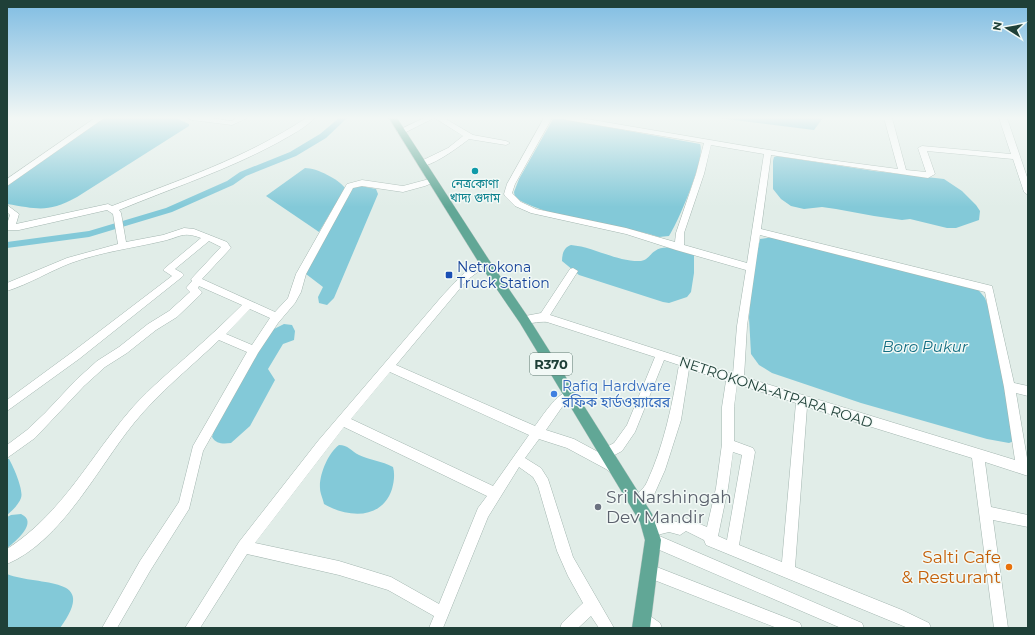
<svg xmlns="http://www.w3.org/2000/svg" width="1035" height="635" font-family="Montserrat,'Noto Sans Bengali',sans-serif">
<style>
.water{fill:#83c9d8}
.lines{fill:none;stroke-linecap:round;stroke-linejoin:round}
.canal{fill:#83c9d8;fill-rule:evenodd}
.minor-casing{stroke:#a3b6b0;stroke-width:1}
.major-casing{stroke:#c0cac7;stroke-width:1}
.minor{fill:#fff;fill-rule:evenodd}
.major{fill:#61a796;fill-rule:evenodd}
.culture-dot{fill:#0f9aa8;stroke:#f2f9f6;stroke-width:1.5}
.transit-dot{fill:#1a4fb4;stroke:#f2f9f6;stroke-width:1.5}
.shop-dot{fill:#3f7fe0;stroke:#f2f9f6;stroke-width:1.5}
.worship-dot{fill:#6b7280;stroke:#f2f9f6;stroke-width:1.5}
.food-dot{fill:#e8710a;stroke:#f2f9f6;stroke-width:1.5}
.labels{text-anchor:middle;stroke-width:3;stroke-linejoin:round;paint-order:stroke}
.far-culture-label{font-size:12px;fill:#0d838f;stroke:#f2f9f6}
.shield{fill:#f2f9f6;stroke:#5e7871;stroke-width:1}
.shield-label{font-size:13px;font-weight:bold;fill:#1f4038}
.transit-label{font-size:14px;fill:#164399;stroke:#f2f9f6;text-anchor:start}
.shop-label{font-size:14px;fill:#366cbe;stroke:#f2f9f6;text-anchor:start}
.street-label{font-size:14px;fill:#1f4038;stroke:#f2f9f6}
.water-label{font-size:15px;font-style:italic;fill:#136d82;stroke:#f2f9f6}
.near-worship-label{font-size:17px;fill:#5b616d;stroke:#f2f9f6;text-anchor:start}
.near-food-label{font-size:17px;fill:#c56008;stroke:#f2f9f6;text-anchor:end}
</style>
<rect width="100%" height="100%" fill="#e1ede8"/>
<g class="water">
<path d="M 104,118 L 176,118 L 189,124 L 189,126 L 77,197 C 47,213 39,209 7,204 L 7,186 Z"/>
<polygon points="718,118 823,118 814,130"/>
<path d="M 553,119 L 563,119 L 700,144 C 706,157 678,223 669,236 L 659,237 C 612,222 559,222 515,198 L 514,192 L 519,179 Z"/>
<polygon points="777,156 874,171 944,179 962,191 976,205 980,211 979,220 956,228 947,228 910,219 902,220 874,216 836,209 822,207 804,209 791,206 781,199 773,189 773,161 774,157"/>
<path d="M 305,168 C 317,168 338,179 345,188 L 319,232 L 266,196 Z"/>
<polygon points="361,186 376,189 378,194 334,298 327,305 319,303 318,297 323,287 306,274 310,264 351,188"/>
<polygon points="774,237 976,287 985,298 990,311 1014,441 1009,443 987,439 861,403 772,373 759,365 751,354 749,317 753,271 760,239"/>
<path d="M 571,245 C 594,247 617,262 641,261 C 648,260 650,254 655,251 C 666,243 684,251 694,255 L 694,273 L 691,292 L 687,297 L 669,303 L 663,302 L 579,275 L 562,261 C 562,254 564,247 571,245 Z"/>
<path d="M 284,324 L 292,325 L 295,331 L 294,340 L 283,344 L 268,369 L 275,380 L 250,426 L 231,443 C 223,444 216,444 212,437 L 215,427 L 270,331 Z"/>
<path d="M 339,445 C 348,445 351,451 359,455 C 370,460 382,461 393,467 C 395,474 394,482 392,489 C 382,520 348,518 324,504 C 323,499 320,493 320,488 C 319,475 328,453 339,445 Z"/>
<path d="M 7,459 L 9,459 C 13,466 24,490 21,498 C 19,504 12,511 7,515 Z"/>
<path d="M 21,514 C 39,522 15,542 7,548 L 7,517 L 11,515 Z"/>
<path d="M 7,574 C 40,587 100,574 60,628 L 7,628 Z"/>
</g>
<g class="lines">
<polygon class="canal" points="339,118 347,118 326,138 296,156 246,176 233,185 172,212 89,237 7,248 7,242 89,231 166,208 227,181 240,172 290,152 320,134"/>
<g class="minor-casing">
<g id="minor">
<polygon points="95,118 104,118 7,186 7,179"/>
<polygon points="188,118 210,118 231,121 237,118 247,118 232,125 192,120"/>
<path d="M 306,118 L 315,118 C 305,128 291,135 279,142 C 228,170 172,188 119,210 L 121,213 L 126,242 L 163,235 L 184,228 L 194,229 L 227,242 L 231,248 L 229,250 L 202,279 L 275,312 L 288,298 L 296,274 L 347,184 L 362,180 L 403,186 L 433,178 L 437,181 L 425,186 L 403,192 L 362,186 L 353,188 L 306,274 L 301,292 L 295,303 L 278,323 L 258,353 L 203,451 L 189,509 L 150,571 L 117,628 L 102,628 L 140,561 L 179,502 L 193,446 L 247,352 L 219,340 C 191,367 159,392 134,423 C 98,467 62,541 7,564 L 7,549 C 64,512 90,456 133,407 C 151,387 173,369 193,351 C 210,336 226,321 242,305 L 199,286 L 198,288 L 202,292 L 200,295 L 177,317 L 156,330 L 127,353 L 105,367 L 84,386 L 35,438 L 7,458 L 7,445 L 27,430 L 45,413 L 76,380 L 97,361 L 119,347 L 148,324 L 169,311 L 190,292 L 186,288 L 192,281 L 191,279 L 193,277 L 221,247 L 209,241 L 175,269 L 182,273 L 184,275 L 182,277 L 79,359 L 7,411 L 7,400 L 71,353 L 172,276 L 163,270 L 165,268 L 201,238 C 182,231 181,237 163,241 C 133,248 101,252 71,263 C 50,271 29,284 7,291 L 7,283 L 67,258 L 118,244 L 113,214 L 107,210 L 19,230 L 7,230 L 7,224 L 10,215 L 7,212 L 7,205 L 19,214 L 16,224 L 108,204 L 112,206 C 179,180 246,158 306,118 ZM 250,309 L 270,318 L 252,345 L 226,334 Z"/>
<polygon points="424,118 434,118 404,133 398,133 397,131"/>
<path d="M 435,118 L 444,118 L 473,135 L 506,141 L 510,143 L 506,145 L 469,139 C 460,146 431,168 419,166 L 419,162 L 448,148 L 463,136 Z"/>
<path d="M 544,118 L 552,118 L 515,184 L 512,193 L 521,202 L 536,209 L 626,228 L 675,242 L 676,233 L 696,174 L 704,143 L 567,120 L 563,118 L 581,118 L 822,159 L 898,169 L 884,118 L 892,118 L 906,170 L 926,172 L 918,148 L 922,146 L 1011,154 L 999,118 L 1007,118 L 1028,180 L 1028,195 L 1024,192 L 1013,159 L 927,151 L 935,174 L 928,178 L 771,155 L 761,229 L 992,286 L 1014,383 L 1028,386 L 1028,396 L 1016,393 L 1028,464 L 1028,476 L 985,462 L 991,507 L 1028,515 L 1028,527 L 993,520 L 1008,628 L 994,628 L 972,458 L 807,407 L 795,567 L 902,610 L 929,623 L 931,628 L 908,628 L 706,545 L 704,540 L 686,531 L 680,535 L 669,532 L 657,535 L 862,623 L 864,628 L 841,628 L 648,545 L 646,540 L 648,536 L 645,535 L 644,530 L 645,525 C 656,521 667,519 677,522 L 678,519 L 685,518 L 707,527 L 716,488 L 722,444 L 722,407 L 726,381 L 689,369 L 681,420 L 665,470 L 653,497 L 641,508 L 637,510 L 633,508 L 631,504 C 634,495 643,491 647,482 C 664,445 672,406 679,365 L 664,360 L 635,432 L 622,451 L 609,458 L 614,461 L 620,469 L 618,473 L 614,475 L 606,469 L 567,448 L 539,439 L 525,458 L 541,468 L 548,479 L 573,557 L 614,628 L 599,628 L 591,616 L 578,628 L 560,628 L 562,623 L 583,603 L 568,576 L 557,551 L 538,486 L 533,477 L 519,467 L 488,517 L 443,628 L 429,628 L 434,616 L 388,590 L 339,575 L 247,554 L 200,628 L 185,628 L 239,542 L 318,441 L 443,295 C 451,287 476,257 488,261 L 490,263 L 467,280 L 396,365 L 535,426 C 542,417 560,387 573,392 L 575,395 L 573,398 L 562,407 L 546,430 L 574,439 L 600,453 L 601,450 L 614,443 L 627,425 L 655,357 L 547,322 C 538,321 528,325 520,323 L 519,320 L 520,317 L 541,313 L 570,269 L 573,268 L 578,271 L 550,315 L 733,374 L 737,326 L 746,270 L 676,250 L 626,234 L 531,213 L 515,206 L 505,196 L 504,194 L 507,184 ZM 711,145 L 764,154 L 747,263 L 684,245 L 684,233 L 704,174 ZM 760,235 L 985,292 L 1004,387 L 1015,460 L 744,377 L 747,326 ZM 390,372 L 529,435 L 493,486 L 351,419 ZM 737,384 L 796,403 L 782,562 L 739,545 L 755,452 L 753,448 L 734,441 L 734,407 ZM 344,427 L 487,496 L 478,508 L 439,604 L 391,577 L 339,561 L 255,543 ZM 733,452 L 742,455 L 727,540 L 718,536 L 728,488 Z"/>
<polygon points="649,564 800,623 802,628 777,628 644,576 642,571 644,566"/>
<polygon points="643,611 660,623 662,628 644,628 638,623 636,618 638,613"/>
</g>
</g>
<g class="major-casing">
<polygon id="major" points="389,118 397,118 489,260 528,317 652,514 661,540 650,628 632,628 645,540 640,522 520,323 481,266"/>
</g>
<use href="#minor" class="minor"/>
<use href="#major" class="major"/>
</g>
<linearGradient id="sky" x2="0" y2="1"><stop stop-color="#7fbce2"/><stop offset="0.57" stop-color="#f2f7f5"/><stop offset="1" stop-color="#f2f7f5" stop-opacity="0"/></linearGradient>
<rect width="1035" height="207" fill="url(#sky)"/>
<circle class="culture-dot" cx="475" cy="171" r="4"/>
<rect class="transit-dot" x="445" y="271" width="8" height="8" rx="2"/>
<circle class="shop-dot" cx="554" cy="394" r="4"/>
<circle class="worship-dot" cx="598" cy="507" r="4"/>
<circle class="food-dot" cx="1009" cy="567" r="4"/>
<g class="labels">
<g class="far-culture-label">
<text x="475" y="188">‌নেত্র‌কোণা<tspan x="475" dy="14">খাদ্য গুদাম</tspan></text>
</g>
<rect class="shield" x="530" y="353" width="42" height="22" rx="3"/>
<g class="shield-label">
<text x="551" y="369">R370</text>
</g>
<g class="transit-label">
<text x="457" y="272">Netrokona<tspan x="457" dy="16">Truck Station</tspan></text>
</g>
<g class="shop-label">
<text x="562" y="391">Rafiq Hardware<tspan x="562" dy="16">রফিক হার্ডওয়্যারের</tspan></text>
</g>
<g class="street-label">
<text transform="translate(776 392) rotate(18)" y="5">NETROKONA-ATPARA ROAD</text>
</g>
<g class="water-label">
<text x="925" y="352">Boro Pukur</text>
</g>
<g class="near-worship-label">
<text x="606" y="503">Sri Narshingah<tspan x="606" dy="20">Dev Mandir</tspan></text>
</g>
<g class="near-food-label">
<text x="1001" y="563">Salti Cafe<tspan x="1001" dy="20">&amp; Resturant</tspan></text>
</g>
</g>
<rect width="1035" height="635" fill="none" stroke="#1f4038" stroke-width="16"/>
<g transform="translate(1007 28) rotate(281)" stroke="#f2f9f6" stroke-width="3" paint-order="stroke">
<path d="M0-3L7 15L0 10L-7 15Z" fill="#1f4038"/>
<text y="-6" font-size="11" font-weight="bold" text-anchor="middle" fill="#1f4038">N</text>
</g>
</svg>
